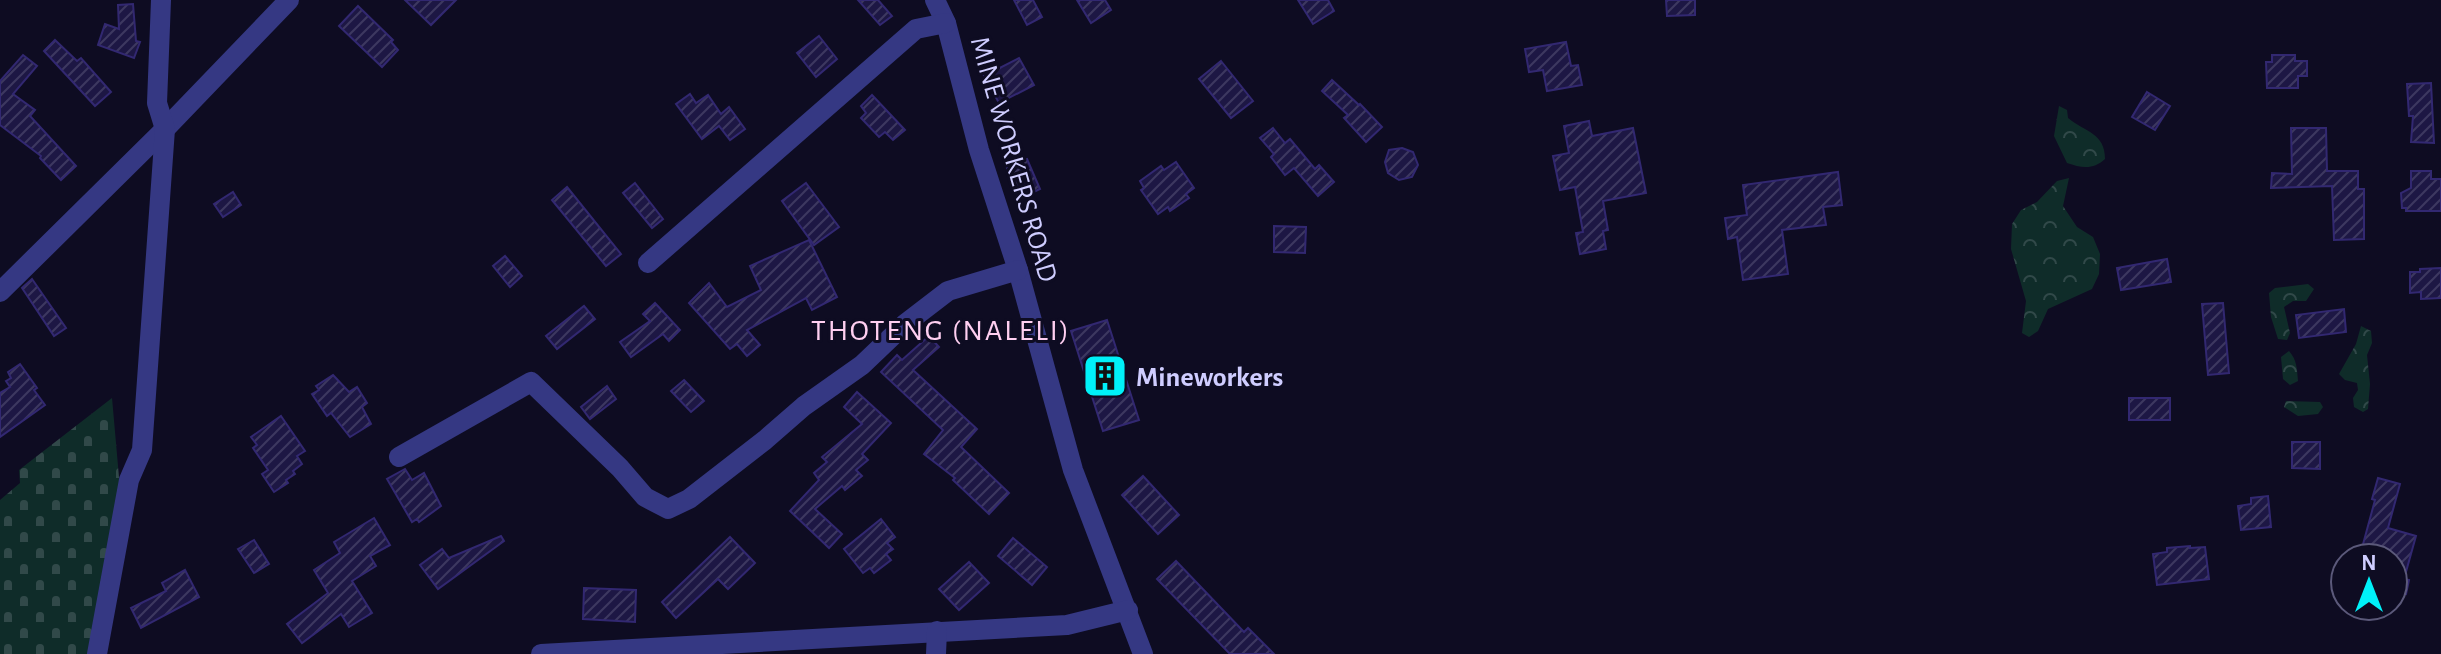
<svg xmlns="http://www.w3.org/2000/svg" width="2441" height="654" font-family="'Alegreya Sans',sans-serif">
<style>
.forest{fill:url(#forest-crowns)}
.cemetery{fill:url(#cemetery-stones)}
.building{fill:url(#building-hatch);stroke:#322871;stroke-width:2}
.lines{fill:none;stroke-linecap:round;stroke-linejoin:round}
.minor{stroke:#353883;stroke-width:20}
.labels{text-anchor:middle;stroke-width:6;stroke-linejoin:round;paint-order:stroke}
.street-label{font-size:28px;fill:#cfcdff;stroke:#0e0c22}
.poi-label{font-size:28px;font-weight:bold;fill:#cfcdff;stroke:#0e0c22;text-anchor:start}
.neighbourhood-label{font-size:30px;letter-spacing:2px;fill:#ffcff1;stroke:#0e0c22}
</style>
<defs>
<pattern id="forest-crowns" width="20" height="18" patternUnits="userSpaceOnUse" patternTransform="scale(2)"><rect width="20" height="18" fill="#0f2c29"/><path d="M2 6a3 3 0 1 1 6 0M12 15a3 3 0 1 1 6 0" fill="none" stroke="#314949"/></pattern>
<pattern id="cemetery-stones" width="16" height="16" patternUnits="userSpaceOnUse" patternTransform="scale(2)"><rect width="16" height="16" fill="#0f2c29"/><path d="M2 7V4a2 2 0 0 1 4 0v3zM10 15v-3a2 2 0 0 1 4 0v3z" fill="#314949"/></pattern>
<pattern id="building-hatch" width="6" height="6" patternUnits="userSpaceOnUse" patternTransform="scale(2)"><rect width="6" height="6" fill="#1d1744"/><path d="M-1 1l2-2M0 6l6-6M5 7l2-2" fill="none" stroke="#3d3860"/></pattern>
</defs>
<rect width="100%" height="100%" fill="#0e0c22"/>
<g class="forest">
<path d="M 2059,106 L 2067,110 L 2068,118 C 2085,132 2105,133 2105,159 C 2093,170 2082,168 2067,163 L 2054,136 Z"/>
<polygon points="2069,178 2063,206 2077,227 2093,237 2100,254 2099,274 2092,289 2048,309 2038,331 2029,337 2022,333 2026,301 2011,249 2012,224 2021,210 2037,202 2057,181"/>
<polygon points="2308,284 2314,289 2306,301 2293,301 2284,307 2290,333 2287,340 2278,339 2271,317 2269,293 2275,288"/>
<polygon points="2361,326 2371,331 2372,343 2367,355 2370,384 2368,409 2363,412 2354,407 2353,398 2358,390 2357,383 2345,380 2339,374 2356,344"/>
<path d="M 2289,351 C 2297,360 2297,369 2298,381 L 2290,385 L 2283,379 L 2281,357 Z"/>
<polygon points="2286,401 2320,402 2323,407 2318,414 2298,416 2284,407"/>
</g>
<polygon class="cemetery" points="112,398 121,500 92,654 0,654 0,500 20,483 19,470"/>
<g class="building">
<polygon points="405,0 456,0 431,25"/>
<polygon points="858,0 878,0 892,16 880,25"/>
<polygon points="1014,0 1033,0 1042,17 1027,25"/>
<polygon points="1077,0 1105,0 1111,10 1091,23"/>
<polygon points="1298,0 1328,0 1334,11 1313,24"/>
<polygon points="1666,0 1695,0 1695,15 1667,16"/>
<polygon points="133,4 136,41 140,42 134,58 98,45 105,24 119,29 118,5"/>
<polygon points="358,6 393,40 391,42 398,50 382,67 339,26"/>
<polygon points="819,36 837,59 816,77 797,53"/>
<polygon points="55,40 77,61 81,58 111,92 95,106 44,51"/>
<polygon points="1566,42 1571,66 1578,65 1582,85 1547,91 1543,70 1529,72 1525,49"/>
<polygon points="23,55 37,66 13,94 35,110 30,116 76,166 61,180 40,158 41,156 0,125 0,81"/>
<polygon points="2272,55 2295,55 2295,61 2307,61 2307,76 2298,76 2298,88 2267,88 2266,62 2272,62"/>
<polygon points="1019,58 1034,85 999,103 984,76"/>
<polygon points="1221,61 1253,101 1231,118 1199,79"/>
<polygon points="1332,80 1359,105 1360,104 1382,127 1366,142 1344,118 1348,115 1322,91"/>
<polygon points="2431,83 2434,143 2411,142 2413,116 2409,116 2407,84"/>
<polygon points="2147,92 2170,106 2155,130 2132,117"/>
<polygon points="690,94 696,103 708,95 721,114 729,107 745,129 730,140 719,126 702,139 676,104"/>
<polygon points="872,95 905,130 893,140 885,132 879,137 861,118 866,113 861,106"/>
<polygon points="1589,121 1592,136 1633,128 1646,193 1603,201 1608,230 1603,231 1606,249 1580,254 1576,233 1583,232 1575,187 1560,190 1553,156 1569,153 1564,126"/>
<polygon points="1273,128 1285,143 1290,139 1315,169 1319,165 1334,182 1318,196 1294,168 1285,175 1271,157 1274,154 1260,138"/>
<polygon points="2291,128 2326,128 2327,171 2358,171 2358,189 2364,189 2364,239 2334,240 2332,186 2271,188 2272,173 2292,174"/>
<polygon points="1402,148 1413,152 1418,165 1412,177 1399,180 1388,173 1385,162 1389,150"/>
<polygon points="1027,159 1040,189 1021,198 1007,168"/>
<polygon points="1176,162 1194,188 1186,194 1189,198 1170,211 1168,207 1158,214 1141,190 1144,188 1140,181 1161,166 1164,170"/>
<polygon points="2411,171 2431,171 2431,179 2441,179 2441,211 2406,211 2406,208 2402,208 2401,193 2411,188"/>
<polygon points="1838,172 1842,205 1823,207 1826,225 1782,230 1788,274 1743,280 1737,237 1728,239 1725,218 1747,215 1743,185"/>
<polygon points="635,183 663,219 652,228 623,193"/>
<polygon points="806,183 839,227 814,245 782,201"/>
<polygon points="567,187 621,254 606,266 552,200"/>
<polygon points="233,192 241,205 223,217 214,204"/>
<polygon points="1274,226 1306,227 1305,253 1274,252"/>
<polygon points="809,240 837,297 812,310 806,298 747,330 760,345 747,356 737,344 730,349 689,303 709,283 727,307 761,290 750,266"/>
<polygon points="505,256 522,276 510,287 493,266"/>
<polygon points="2167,259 2171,282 2121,290 2117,268"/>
<polygon points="2441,268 2441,298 2421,299 2421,292 2410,293 2410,272 2420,272 2420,269"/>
<polygon points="32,279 66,328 54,336 22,288"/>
<polygon points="655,303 680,330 669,341 663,334 631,357 620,342 650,321 643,314"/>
<polygon points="2223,303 2229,373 2208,375 2202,304"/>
<polygon points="584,306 595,319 557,349 546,336"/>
<polygon points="2344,309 2346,332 2299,338 2296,315"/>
<polygon points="1107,320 1139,420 1103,431 1071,331"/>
<polygon points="929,336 939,347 913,370 977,429 961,447 1009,493 989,514 953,480 955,478 924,454 943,430 881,372 897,355 902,360"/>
<polygon points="20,364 37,388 34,390 45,405 0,437 0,393 10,387 6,381 11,378 8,372"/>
<polygon points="333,375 349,392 357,387 367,403 362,407 371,424 350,437 331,413 327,416 312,394 319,390 316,386"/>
<polygon points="684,380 704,401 691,412 671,391"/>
<polygon points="607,386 616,399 590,419 581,407"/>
<polygon points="857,392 891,423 862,454 868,460 856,470 862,476 845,490 842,486 815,509 842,534 829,548 790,511 819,480 814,473 827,462 822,457 862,424 844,407"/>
<rect x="2129" y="398" width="41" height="22"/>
<polygon points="281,416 305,451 297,456 302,464 293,471 295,474 286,480 288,483 274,492 262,474 268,470 253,448 257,445 251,437"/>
<polygon points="2292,442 2320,442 2320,469 2292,468"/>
<polygon points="405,469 412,480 424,473 441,506 419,522 417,519 412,522 387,479"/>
<polygon points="1143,476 1179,515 1158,534 1122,495"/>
<polygon points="2378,478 2400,484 2388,528 2416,536 2404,579 2409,580 2406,594 2400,593 2398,601 2393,600 2393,557 2362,548 2375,500 2372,499"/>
<polygon points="2268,496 2271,527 2241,530 2238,506 2251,504 2251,498"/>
<polygon points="374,518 390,545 370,556 376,566 352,581 372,613 349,627 341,614 302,643 287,624 328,593 314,570 340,553 334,542"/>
<polygon points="881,519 895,537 887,543 893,549 886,554 891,560 874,573 870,568 863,573 844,549"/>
<polygon points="501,536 504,541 438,589 420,565 442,549 449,558"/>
<polygon points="730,537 755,563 728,589 718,579 676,618 662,602"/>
<polygon points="1013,538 1047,567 1032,585 998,556"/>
<polygon points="254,540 269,564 254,573 238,549"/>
<polygon points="2190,546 2190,548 2205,547 2209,579 2157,585 2153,554 2167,552 2167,548"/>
<polygon points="1176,561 1244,632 1248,628 1274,654 1230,654 1157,579"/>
<polygon points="969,562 989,583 959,610 939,589"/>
<polygon points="185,570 199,597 141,628 131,608 166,591 162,583"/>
<polygon points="584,588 636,590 635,622 583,619"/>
</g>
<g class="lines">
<g class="minor">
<polyline points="935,0 946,23 979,150 1018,270 1073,470 1143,654"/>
<polyline points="648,263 916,29 946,23"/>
<polyline points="0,292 165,129 289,0"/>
<polyline points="399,457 531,382 620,468 645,497 668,509 689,499 765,440 804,406 862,365 905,324 948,291 1018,270"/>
<polyline points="97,654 129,480 142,450 165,129 157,103 161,0"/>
<polyline points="541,654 1067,625 1128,610"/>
<polyline points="936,654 937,631"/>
</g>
</g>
<defs>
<g id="building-square" transform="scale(2.3)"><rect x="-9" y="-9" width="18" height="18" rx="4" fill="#00f1f8" stroke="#0e0c22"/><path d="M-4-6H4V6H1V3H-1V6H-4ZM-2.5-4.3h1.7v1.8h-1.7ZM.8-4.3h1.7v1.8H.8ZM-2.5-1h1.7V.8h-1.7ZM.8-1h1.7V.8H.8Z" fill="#111"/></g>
</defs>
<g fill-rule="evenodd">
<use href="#building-square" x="1105" y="376"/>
</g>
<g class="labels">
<g class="street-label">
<text transform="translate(1015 159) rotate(74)" y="10">MINE WORKERS ROAD</text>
</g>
<g class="poi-label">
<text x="1136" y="386">Mineworkers</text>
</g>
<g class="neighbourhood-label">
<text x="941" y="340">THOTENG (NALELI)</text>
</g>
</g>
<g transform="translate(2369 582)"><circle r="38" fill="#0e0c22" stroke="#5b597a" stroke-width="2"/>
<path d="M0-6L14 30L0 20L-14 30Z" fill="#00f1f8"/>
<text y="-12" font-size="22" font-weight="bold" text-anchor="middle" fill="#cfcdff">N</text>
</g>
</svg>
